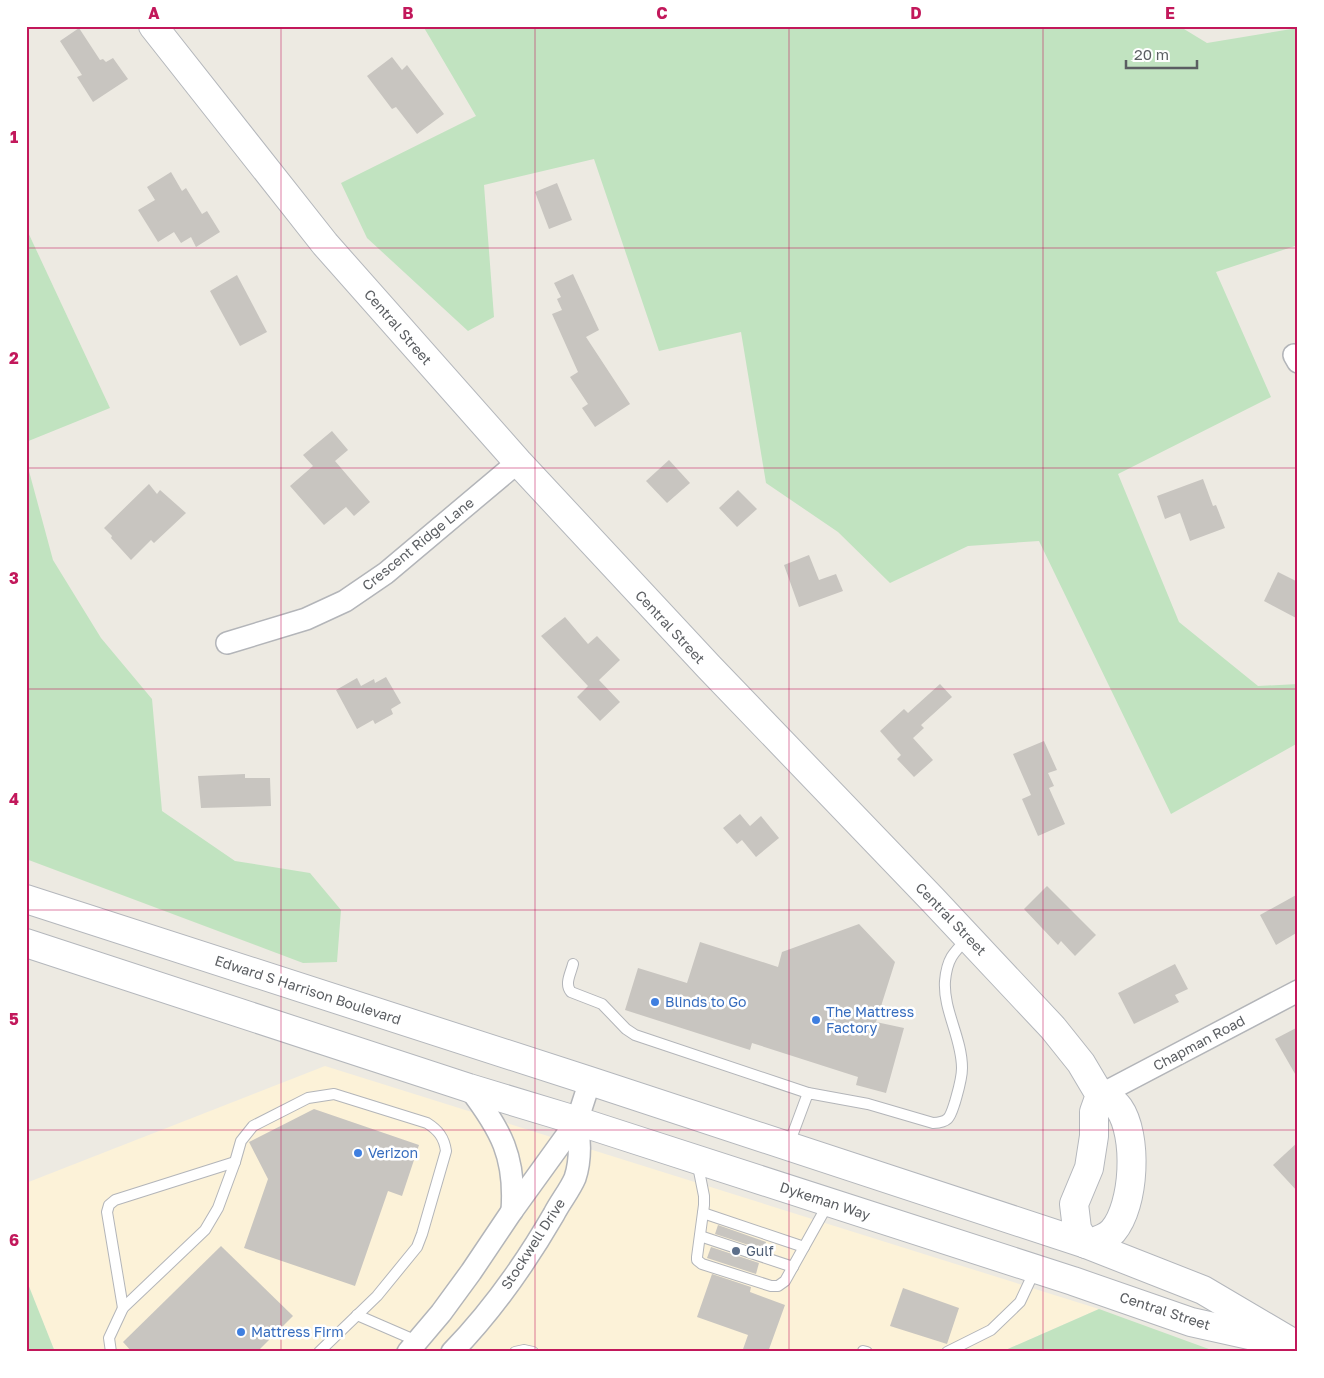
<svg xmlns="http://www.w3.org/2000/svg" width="1324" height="1378" font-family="'Golos Text',sans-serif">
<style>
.commercial{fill:#fcf2d8}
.green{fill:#c1e3c0}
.building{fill:#c8c5c0}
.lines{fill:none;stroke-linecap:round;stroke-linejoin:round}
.lane-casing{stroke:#b3b5b9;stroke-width:12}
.street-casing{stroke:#b3b5b9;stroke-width:24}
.secondary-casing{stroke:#b4b7bc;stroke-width:30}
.lane{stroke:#fff;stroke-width:10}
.street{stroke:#fff;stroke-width:21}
.secondary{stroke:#fff;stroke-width:28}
.grid{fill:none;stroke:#c2185b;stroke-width:1;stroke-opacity:0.55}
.shop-dot{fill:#3f7fe0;stroke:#fff;stroke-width:2}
.service-dot{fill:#5c6f8a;stroke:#fff;stroke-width:2}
.labels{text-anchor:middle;stroke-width:5;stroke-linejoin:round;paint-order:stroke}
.street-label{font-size:14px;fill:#5b5e62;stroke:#fff}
.shop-label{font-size:14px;fill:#366cbe;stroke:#fff;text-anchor:start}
.service-label{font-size:14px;fill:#4e5e75;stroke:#fff;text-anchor:start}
.neatline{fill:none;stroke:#c2185b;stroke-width:2}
.grid-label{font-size:16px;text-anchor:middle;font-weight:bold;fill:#c2185b}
</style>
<rect width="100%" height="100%" fill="#edeae2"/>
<polygon class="commercial" points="325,1066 1099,1309 1001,1352 55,1352 26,1279 26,1183"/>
<g class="green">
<polygon points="423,26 1179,26 1207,43 1298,28 1298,245 1216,272 1271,397 1118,474 1179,622 1258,686 1298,684 1298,743 1171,814 1039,541 968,546 890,583 838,532 766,483 741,332 659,351 594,159 484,185 494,317 468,331 367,238 341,183 476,116"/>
<polygon points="26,228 110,408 26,442"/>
<polygon points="26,460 53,560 101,638 152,699 162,811 235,861 310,873 341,910 337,962 303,963 26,859"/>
<polygon points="26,1279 55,1352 26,1352"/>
<polygon points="1099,1309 1217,1352 1001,1352"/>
</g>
<g class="building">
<polygon points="79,28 100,60 103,59 106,62 113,58 128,79 93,102 77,77 82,75 60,41"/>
<polygon points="392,57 402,70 407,65 444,114 417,134 396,107 392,109 367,76"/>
<polygon points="171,172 182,191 186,188 202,214 207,211 220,232 196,247 191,237 181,243 174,232 158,242 138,210 155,200 147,187"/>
<polygon points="557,183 572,220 549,229 535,192"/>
<polygon points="573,274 599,330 586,337 630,404 595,427 582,408 588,404 570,377 578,372 552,314 562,310 557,299 561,297 554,283"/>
<polygon points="237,275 267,332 240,346 210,291"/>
<polygon points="332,431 348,450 335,461 370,502 354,516 346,507 324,525 290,486 313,466 303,455"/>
<polygon points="669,460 690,483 667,503 646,481"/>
<polygon points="1203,479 1213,506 1216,505 1225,528 1190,541 1180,513 1165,519 1157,496"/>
<polygon points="149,484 157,494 160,490 186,513 154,543 151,540 131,560 111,538 112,536 104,528"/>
<polygon points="738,490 757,509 737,527 719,508"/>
<polygon points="809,555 819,580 836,574 843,591 799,607 784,565"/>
<polygon points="1278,572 1298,582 1298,619 1264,601"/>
<polygon points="565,617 588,644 597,636 620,660 599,680 620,702 600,721 577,697 588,686 541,636"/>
<polygon points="386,677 401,703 391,709 393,714 375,724 373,720 357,729 336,690 357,678 361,686 374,679 375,683"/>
<polygon points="940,684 952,697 921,725 924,728 913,738 933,760 914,777 897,759 901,755 880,731 904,709 908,713"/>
<polygon points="1044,741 1057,770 1048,773 1054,786 1049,788 1065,824 1038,836 1022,799 1031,795 1013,754"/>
<polygon points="245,774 245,778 270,778 271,806 201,808 198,776"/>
<polygon points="740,814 750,826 761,816 779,838 756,857 742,840 737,844 723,828"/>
<polygon points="1047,886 1096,935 1075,956 1061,941 1058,945 1024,909"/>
<polygon points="1298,894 1298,932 1276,945 1260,915"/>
<polygon points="859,924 895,962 876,1022 904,1028 886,1093 856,1085 858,1077 752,1043 750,1050 625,1010 638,968 687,983 700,942 778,967 782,952"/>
<polygon points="1175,964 1188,989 1175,995 1179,1002 1134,1024 1118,993"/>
<polygon points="1298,1027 1298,1079 1275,1039"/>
<polygon points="314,1109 419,1145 402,1196 388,1191 355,1286 244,1248 268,1179 249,1142"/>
<polygon points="1298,1142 1298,1192 1273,1165"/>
<polygon points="718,1225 766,1242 764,1250 715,1234"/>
<polygon points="221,1246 293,1316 257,1352 132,1352 123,1342"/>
<polygon points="711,1247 759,1263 756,1274 707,1258"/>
<polygon points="712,1274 751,1287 750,1292 785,1305 768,1352 742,1352 748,1335 697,1317"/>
<polygon points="903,1288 959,1308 947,1344 890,1326"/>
</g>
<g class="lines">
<g class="lane-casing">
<g id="lane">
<path d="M 573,964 C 571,973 564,984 571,992 L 602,1004 L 626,1029 L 635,1035 L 808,1093"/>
<path d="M 789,1144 L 808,1093 L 868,1104 L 933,1123 C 950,1122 950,1117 955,1102 C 958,1091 962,1079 962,1068 C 962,1038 943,1010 945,981 C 947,959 953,953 968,938"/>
<polyline points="697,1161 704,1196 704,1205 697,1257 697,1260 702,1264 771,1286 778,1286 785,1281 828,1204"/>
<polyline points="703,1213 804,1247"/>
<polyline points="700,1236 793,1267"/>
<polyline points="123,1308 107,1212 109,1205 115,1200 235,1162"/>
<polyline points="357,1315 417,1341"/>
<polyline points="863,1351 867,1352"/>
<path d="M 111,1352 L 109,1338 L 123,1308 L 205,1230 L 218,1208 L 235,1162 L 241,1141 L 253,1126 L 308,1098 L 334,1094 L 427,1123 C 438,1130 444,1137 446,1151 L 422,1234 L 417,1247 L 377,1296 L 319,1352"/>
<polyline points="515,1352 524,1350 533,1352"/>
<polyline points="947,1352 991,1330 1020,1302 1035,1270"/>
</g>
</g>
<g class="street-casing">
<g id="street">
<polyline points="1294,355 1298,362"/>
<polyline points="227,643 306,619 345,601 386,573 518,462"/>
<path d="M 469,1088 C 501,1130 516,1157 512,1211"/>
<polyline points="1100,1095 1298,991"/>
<polyline points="408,1352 441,1313 471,1272 512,1211 577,1121 590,1081"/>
<path d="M 452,1352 C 492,1311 525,1264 554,1214 C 560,1202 570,1190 575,1178 C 581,1160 580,1139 577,1121"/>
</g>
</g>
<g class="secondary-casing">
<g id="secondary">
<polyline points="153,26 325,244 518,462 709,667 932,899 1053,1028 1081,1063 1100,1095 1094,1112 1094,1136 1089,1168 1074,1204 1077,1229 1086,1244"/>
<polyline points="26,899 590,1081 1086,1244 1203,1290 1298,1346"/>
<polyline points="26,943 469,1088 565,1117 1073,1281 1191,1322 1272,1340"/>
<path d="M 1086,1244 C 1096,1241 1106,1239 1113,1231 C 1135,1205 1138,1135 1119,1108 C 1114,1101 1107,1098 1100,1095"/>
</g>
</g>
<use href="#lane" class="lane"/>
<use href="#street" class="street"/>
<use href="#secondary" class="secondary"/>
</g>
<path class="grid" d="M 281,26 L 281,1352M 535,26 L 535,1352M 789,26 L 789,1352M 1043,26 L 1043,1352M 26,248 L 1298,248M 26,468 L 1298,468M 26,689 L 1298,689M 26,910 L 1298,910M 26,1130 L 1298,1130"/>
<g class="shop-dot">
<circle cx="655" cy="1002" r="5"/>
<circle cx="816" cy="1020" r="5"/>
<circle cx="358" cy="1153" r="5"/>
<circle cx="241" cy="1332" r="5"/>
</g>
<circle class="service-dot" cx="736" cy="1251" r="5"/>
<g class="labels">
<g class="street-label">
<text transform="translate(398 327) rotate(49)" y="5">Central Street</text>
<text transform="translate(418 544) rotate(-39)" y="5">Crescent Ridge Lane</text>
<text transform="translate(670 627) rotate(47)" y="5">Central Street</text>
<text transform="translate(951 919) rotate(46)" y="5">Central Street</text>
<text transform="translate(308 990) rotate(18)" y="5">Edward S Harrison Boulevard</text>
<text transform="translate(1199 1043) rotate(-28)" y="5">Chapman Road</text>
<text transform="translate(825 1201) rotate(18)" y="5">Dykeman Way</text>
<text transform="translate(533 1244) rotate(-57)" y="5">Stockwell Drive</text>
<text transform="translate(1165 1311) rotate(18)" y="5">Central Street</text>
</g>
<g class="shop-label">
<text x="665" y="1007">Blinds to Go</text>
<text x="826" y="1017">The Mattress<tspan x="826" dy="16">Factory</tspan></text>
<text x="368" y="1158">Verizon</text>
<text x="251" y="1337">Mattress Firm</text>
</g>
<g class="service-label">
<text x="746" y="1256">Gulf</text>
</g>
</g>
<rect width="1324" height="1378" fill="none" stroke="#ffffff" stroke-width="55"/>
<path d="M1126 60v8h71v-8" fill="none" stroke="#5b5e62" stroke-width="2.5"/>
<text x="1134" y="60" font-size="15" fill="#5b5e62" stroke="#ffffff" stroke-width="4" paint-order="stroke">20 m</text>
<rect x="28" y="28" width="1268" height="1322" class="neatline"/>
<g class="grid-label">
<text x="154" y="19">A</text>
<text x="408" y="19">B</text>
<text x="662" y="19">C</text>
<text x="916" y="19">D</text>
<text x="1170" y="19">E</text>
<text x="14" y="143">1</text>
<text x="14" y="364">2</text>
<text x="14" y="584">3</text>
<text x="14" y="805">4</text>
<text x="14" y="1025">5</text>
<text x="14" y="1246">6</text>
</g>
</svg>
